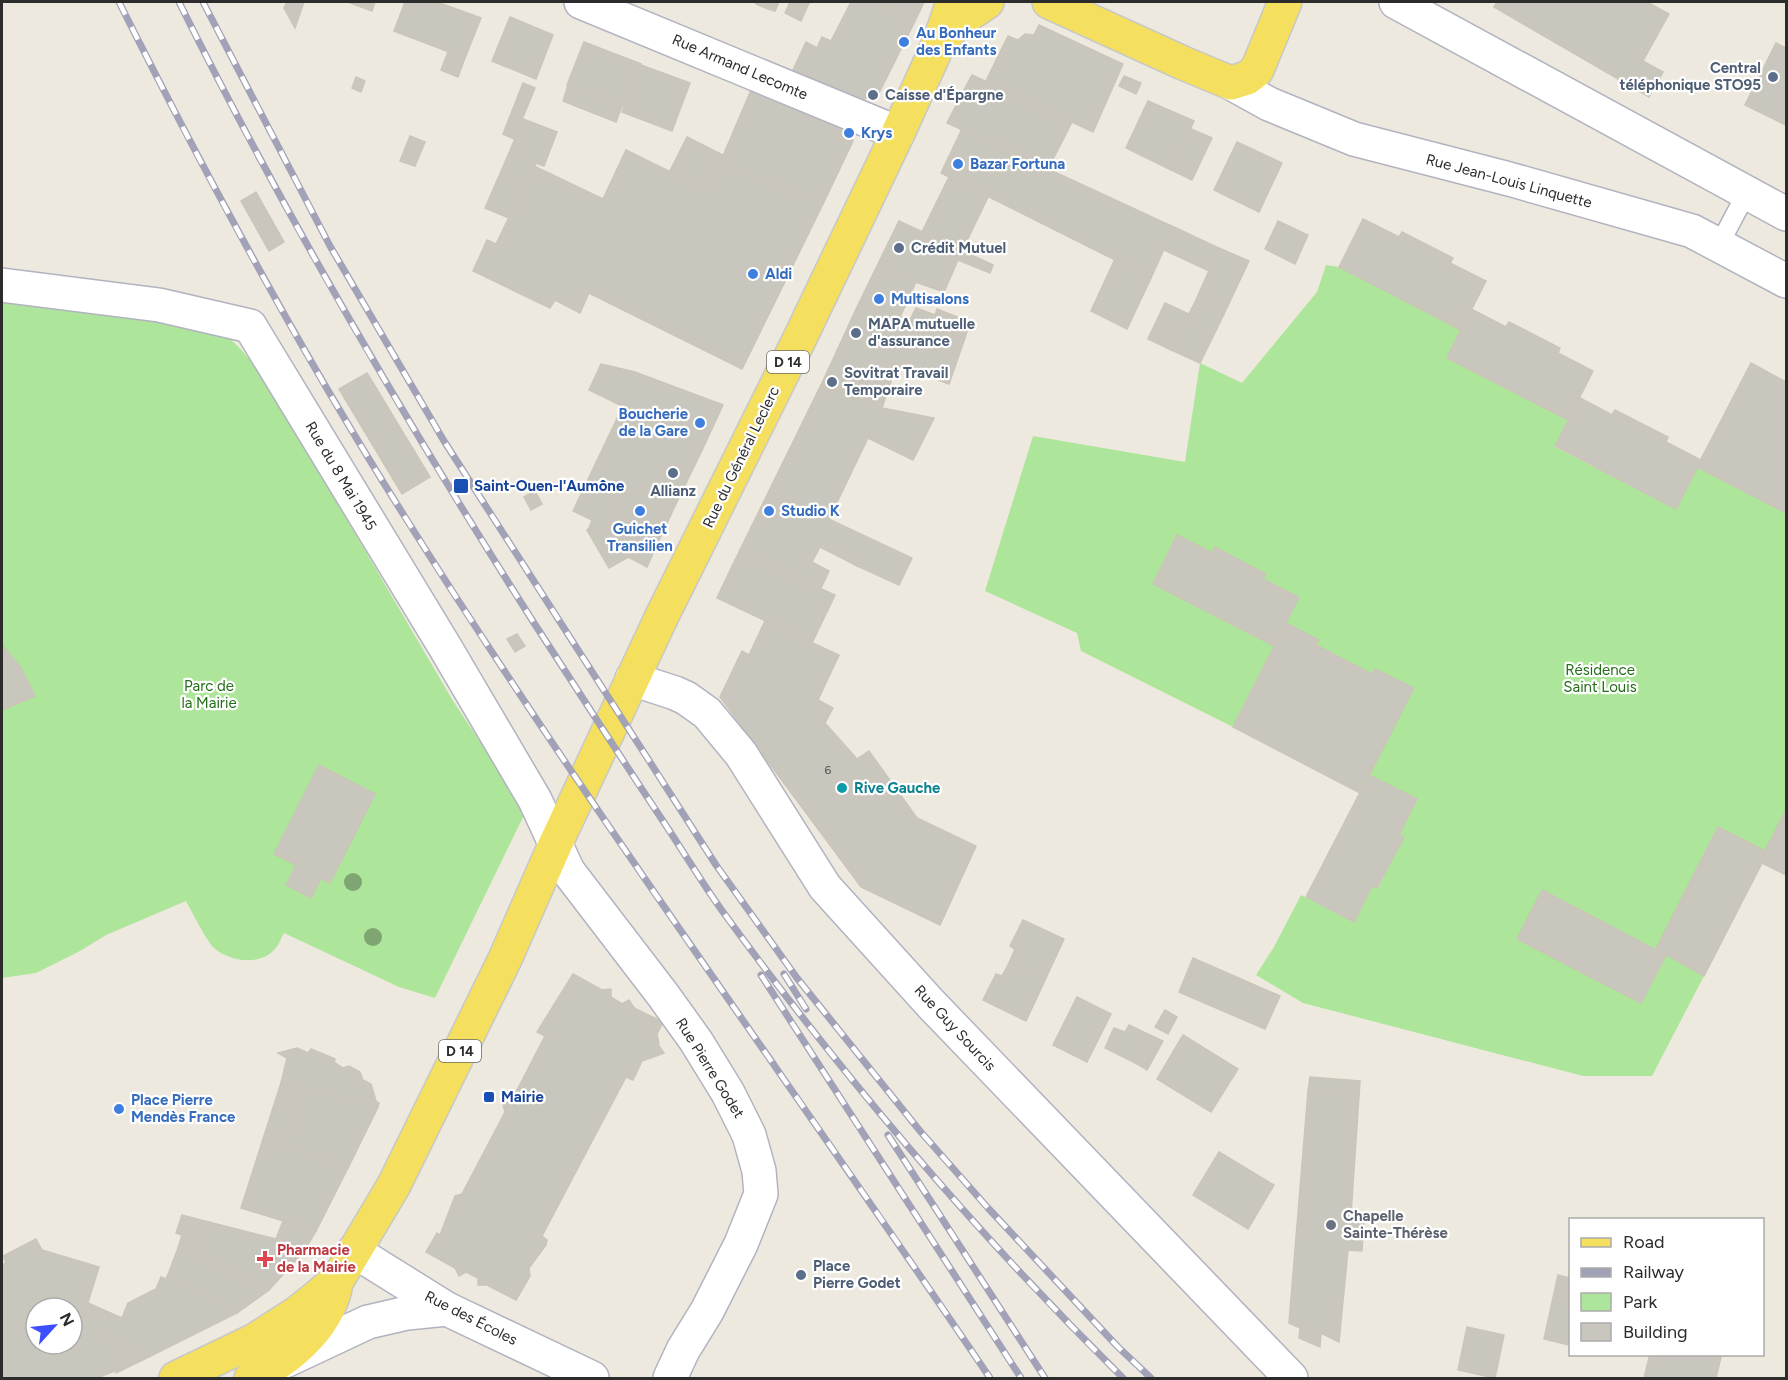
<svg xmlns="http://www.w3.org/2000/svg" width="1788" height="1380" font-family="Figtree,sans-serif">
<style>
.green{fill:#ade59a}
.building{fill:#c9c7bd;stroke:#cac5b8;stroke-width:1.5;fill-rule:evenodd}
.lines{fill:none;stroke-linecap:round;stroke-linejoin:round}
.service-casing{stroke:#b2b3c0;stroke-width:21}
.minor-casing{stroke:#b2b3c0;stroke-width:36}
.tertiary-casing{stroke:#b2b3c0;stroke-width:36}
.primary-casing{stroke:#c8c8c8;stroke-width:36}
.service{stroke:#fff;stroke-width:18}
.minor{stroke:#fff;stroke-width:33}
.tertiary{stroke:#fff;stroke-width:33}
.primary{stroke:#f4df5e;stroke-width:33}
.rail-casing{stroke:#a1a2b7;stroke-width:7}
.rail{stroke:#fff;stroke-width:4.5;stroke-dasharray:14;stroke-linecap:butt}
.tree{fill:#7ea572}
.shop-dot{fill:#3f7fe0;stroke:#fff;stroke-width:2}
.service-dot{fill:#5c6f8a;stroke:#fff;stroke-width:2}
.transit-dot{fill:#1a4fb4;stroke:#fff;stroke-width:2}
.culture-dot{fill:#0f9aa8;stroke:#fff;stroke-width:2}
.worship-dot{fill:#6b7280;stroke:#fff;stroke-width:2}
.health-dot{fill:#e0444e;stroke:#fff;stroke-width:2}
.labels{text-anchor:middle;stroke-width:4.5;stroke-linejoin:round;paint-order:stroke}
.number-label{font-size:12px;fill:#535350}
.shield{fill:#fff;stroke:#6b6b6b;stroke-width:1.5}
.shield-label{font-size:14px;font-weight:bold;fill:#2c2c2c}
.shop-label{font-size:15px;font-weight:bold;fill:#366cbe;stroke:#fff;text-anchor:start}
.street-label{font-size:15px;fill:#2c2c2c;stroke:#fff}
.service-label{font-size:15px;font-weight:bold;fill:#4e5e75;stroke:#fff;text-anchor:start}
.transit-label{font-size:15px;font-weight:bold;fill:#164399;stroke:#fff;text-anchor:start}
.park-label{font-size:15px;fill:#236d19;stroke:#fff}
.culture-label{font-size:15px;font-weight:bold;fill:#0d838f;stroke:#fff;text-anchor:start}
.worship-label{font-size:15px;font-weight:bold;fill:#5b616d;stroke:#fff;text-anchor:start}
.health-label{font-size:15px;font-weight:bold;fill:#be3a42;stroke:#fff;text-anchor:start}
</style>
<rect width="100%" height="100%" fill="#eee9df"/>
<g class="green">
<polygon points="1326,265 1339,267 1461,330 1447,358 1568,420 1555,447 1676,509 1697,467 1786,513 1786,810 1765,851 1718,827 1656,949 1542,891 1517,939 1641,1003 1666,955 1704,976 1652,1076 1583,1076 1303,1003 1256,975 1274,947 1301,895 1354,922 1372,886 1378,888 1403,838 1399,835 1369,775 1413,688 1375,669 1372,674 1316,645 1319,640 1286,623 1299,597 1263,579 1265,574 1216,548 1212,553 1177,535 1153,584 1274,646 1233,727 1081,651 1077,633 985,591 1033,436 1185,462 1200,363 1242,383 1317,292"/>
<path d="M 2,289 L 220,331 C 248,351 262,377 280,405 L 453,701 L 509,785 L 525,813 L 435,998 L 399,987 L 284,933 C 281,938 279,945 275,949 C 260,966 232,962 215,949 C 207,942 192,912 186,901 L 106,935 L 80,951 L 36,973 L 2,978 Z"/>
</g>
<g class="building">
<polygon points="287,2 304,2 295,28 284,8"/>
<polygon points="348,2 375,2 372,11"/>
<polygon points="405,2 437,2 481,18 465,58 394,31"/>
<polygon points="755,2 779,2 775,11 768,9 756,4"/>
<polygon points="790,2 814,2 809,3 801,21 785,13"/>
<polygon points="851,2 876,2 915,21 879,93 864,99 793,70 806,42 817,48 822,37 831,41"/>
<polygon points="876,2 924,2 915,21"/>
<polygon points="1497,2 1647,2 1669,14 1643,61 1663,72 1649,97 1494,7"/>
<polygon points="510,17 553,35 536,79 492,61"/>
<polygon points="1039,25 1123,64 1093,132 986,81 1008,36 1018,40 1025,34 1034,35"/>
<polygon points="584,42 641,64 624,107 567,85"/>
<polygon points="1776,43 1786,48 1786,125 1745,105"/>
<polygon points="448,52 465,58 458,77 441,70"/>
<polygon points="641,65 690,83 672,131 622,112"/>
<polygon points="972,75 1072,122 1048,169 947,123"/>
<polygon points="1124,76 1141,83 1136,94 1119,86"/>
<polygon points="356,77 365,81 361,92 352,88"/>
<polygon points="523,83 535,88 514,139 503,134"/>
<polygon points="568,85 622,106 616,122 563,101"/>
<polygon points="751,90 848,128 853,141 823,204 720,163"/>
<polygon points="1148,101 1194,121 1171,170 1126,148"/>
<polygon points="523,119 557,132 544,166 509,153"/>
<polygon points="962,129 1174,227 1151,278 941,173"/>
<polygon points="1191,129 1212,138 1192,180 1171,170"/>
<polygon points="410,136 425,142 415,166 400,161"/>
<polygon points="687,137 723,155 709,191 670,171"/>
<polygon points="1237,142 1282,163 1259,212 1214,190"/>
<polygon points="626,150 709,191 720,163 823,204 742,369 589,293 580,313 555,300 550,308 473,271 487,240 496,244 534,166 603,199"/>
<polygon points="509,153 536,163 509,218 485,208"/>
<polygon points="949,177 988,197 962,251 922,232"/>
<polygon points="256,192 284,242 269,251 241,201"/>
<polygon points="1363,219 1399,237 1402,232 1453,258 1450,263 1486,281 1461,330 1339,267"/>
<polygon points="899,221 993,265 990,273 958,260 944,292 876,268"/>
<polygon points="1278,221 1308,235 1295,264 1265,249"/>
<polygon points="1174,227 1219,248 1209,271 1164,250"/>
<polygon points="1219,248 1249,261 1224,314 1196,300"/>
<polygon points="1115,259 1151,278 1127,329 1091,311"/>
<polygon points="876,268 916,282 900,317 859,303"/>
<polygon points="1196,300 1224,314 1200,363 1171,350"/>
<polygon points="859,303 965,338 949,384 891,363 884,385 889,387 882,408 821,385"/>
<polygon points="1165,303 1189,314 1171,350 1148,339"/>
<polygon points="916,308 935,315 937,309 970,322 965,338 910,320"/>
<polygon points="1471,309 1506,327 1509,322 1560,348 1558,353 1593,371 1568,420 1447,358"/>
<polygon points="892,363 897,365 889,387 884,385"/>
<polygon points="1751,363 1786,382 1786,513 1697,467"/>
<polygon points="601,364 635,372 723,405 704,446 589,390"/>
<polygon points="367,373 430,477 402,494 339,389"/>
<polygon points="821,385 882,408 934,418 913,460 868,438 829,519 769,491"/>
<polygon points="1580,398 1612,415 1615,410 1668,437 1666,442 1701,460 1676,509 1555,446"/>
<polygon points="623,406 704,446 674,508 628,486 608,527 603,533 589,528 592,520 573,511"/>
<polygon points="628,486 674,508 655,549 608,527"/>
<polygon points="535,491 542,504 531,510 524,497"/>
<polygon points="769,491 912,558 899,585 857,566 860,560 841,550 838,556 820,547 812,562 829,571 821,588 740,550"/>
<polygon points="608,527 618,531 648,546 609,568 587,530 589,528 603,533"/>
<polygon points="1177,535 1212,553 1215,547 1266,574 1263,579 1299,597 1274,646 1153,584"/>
<polygon points="648,546 655,549 647,567 628,557"/>
<polygon points="740,550 758,560 754,568 735,560"/>
<polygon points="841,550 860,560 857,566 838,556"/>
<polygon points="735,560 754,568 758,560 835,595 812,643 717,598"/>
<polygon points="765,621 839,655 818,700 833,708 825,723 857,759 869,751 917,818 976,846 940,925 861,887 720,697 742,651 749,655"/>
<polygon points="1286,623 1319,640 1316,645 1372,674 1375,669 1414,688 1360,793 1233,727"/>
<polygon points="517,634 525,646 515,652 507,639"/>
<polygon points="2,645 21,668 35,696 2,710"/>
<polygon points="319,765 375,794 330,883 321,878 311,898 286,885 296,865 274,854"/>
<polygon points="1369,775 1417,799 1399,835 1404,837 1377,888 1372,886 1354,922 1306,897"/>
<polygon points="1786,810 1786,875 1762,863 1765,851"/>
<polygon points="1718,827 1765,851 1762,863 1704,976 1656,949"/>
<polygon points="1542,890 1666,955 1641,1003 1517,939"/>
<polygon points="1023,920 1064,939 1045,980 1009,963 1015,949 1010,946"/>
<polygon points="1193,958 1280,996 1265,1029 1179,992"/>
<polygon points="1009,963 1045,980 1026,1021 983,1000 996,974 1002,976"/>
<polygon points="573,974 602,990 611,989 611,997 622,1004 629,1000 664,1053 642,1061 633,1080 626,1077 542,1236 547,1240 546,1245 529,1268 530,1276 516,1300 487,1285 478,1285 478,1278 466,1272 459,1276 455,1268 426,1252 437,1233 440,1235 455,1196 462,1194 505,1112 503,1105 504,1101 515,1094 545,1036 537,1032"/>
<polygon points="1077,997 1111,1014 1087,1062 1053,1045"/>
<polygon points="634,1008 663,1022 657,1034 659,1044"/>
<polygon points="1165,1010 1177,1017 1168,1034 1155,1027"/>
<polygon points="1129,1025 1150,1035 1137,1064 1105,1048 1114,1028 1125,1032"/>
<polygon points="1150,1035 1163,1041 1147,1070 1137,1064"/>
<polygon points="1183,1035 1238,1069 1211,1112 1157,1079"/>
<polygon points="297,1048 308,1053 311,1049 335,1059 334,1062 343,1068 349,1066 360,1072 363,1080 371,1084 376,1101 379,1103 378,1107 281,1083 287,1058 278,1053"/>
<polygon points="1310,1077 1360,1081 1359,1096 1308,1091"/>
<polygon points="281,1083 302,1088 283,1146 263,1139"/>
<polygon points="302,1088 378,1107 348,1168 283,1146"/>
<polygon points="1308,1091 1359,1096 1351,1215 1364,1217 1362,1251 1348,1250 1339,1342 1321,1333 1320,1347 1299,1338 1300,1328 1289,1323"/>
<polygon points="263,1139 348,1168 316,1231 241,1208"/>
<polygon points="1219,1152 1274,1185 1248,1229 1193,1195"/>
<polygon points="182,1215 205,1221 201,1235 205,1237 197,1256 178,1248 182,1235 176,1233"/>
<polygon points="205,1221 276,1239 283,1221 316,1231 304,1251 269,1290 197,1256 205,1237 201,1235"/>
<path d="M 36,1239 L 42,1250 L 99,1267 L 81,1325 L 122,1344 L 115,1371 L 97,1378 L 2,1378 L 2,1265 L 6,1263 L 3,1256 ZM 36,1308 L 72,1308 L 72,1344 L 36,1344 Z"/>
<polygon points="178,1248 197,1256 269,1290 237,1313 187,1285 167,1277"/>
<polygon points="1558,1275 1570,1278 1569,1345 1544,1339"/>
<polygon points="161,1277 166,1279 167,1277 187,1285 237,1313 149,1357 81,1325 88,1303 122,1318 128,1303 156,1289"/>
<polygon points="1467,1327 1504,1335 1495,1378 1458,1370"/>
<polygon points="122,1344 149,1357 116,1373"/>
<polygon points="1650,1354 1711,1354 1721,1357 1716,1378 1644,1378"/>
</g>
<g class="lines">
<g class="service-casing">
<polyline id="service" points="1719,245 1747,192"/>
</g>
<g class="minor-casing">
<g id="minor">
<polyline points="581,2 898,133"/>
<polyline points="1396,2 1786,214"/>
<polyline points="1231,83 1269,104 1354,139 1509,179 1692,231 1786,281"/>
<polyline points="2,285 159,305 250,326 445,647 535,800 568,871 663,995 696,1041 728,1093 749,1135 759,1171 761,1194 741,1244 707,1311 683,1350 670,1378"/>
<polyline points="632,679 675,693 686,698 707,713 741,754 825,887 931,1004 1291,1378"/>
</g>
</g>
<g class="tertiary-casing">
<g id="tertiary">
<polyline points="354,1251 447,1309 592,1378"/>
<polyline points="285,1361 368,1322 407,1313 447,1309"/>
</g>
</g>
<g class="primary-casing">
<g id="primary">
<polyline points="1049,2 1183,63 1231,83 1247,78 1257,70 1285,2"/>
<polyline points="942,39 959,21 987,2"/>
<polyline points="176,1378 255,1340 297,1313 317,1297 338,1279 394,1185 505,959 555,845 661,618 800,338 898,133 939,43 953,2"/>
<path d="M 251,1378 C 287,1361 325,1330 335,1289"/>
</g>
</g>
<use href="#service" class="service"/>
<use href="#minor" class="minor"/>
<use href="#tertiary" class="tertiary"/>
<use href="#primary" class="primary"/>
<g class="rail-casing">
<g id="rail">
<path d="M 119,2 C 207,178 300,351 405,517 C 590,811 796,1091 990,1378"/>
<path d="M 179,2 C 285,216 406,422 534,623 C 577,689 619,755 663,821 C 683,851 702,883 723,912 C 844,1078 977,1234 1123,1378"/>
<polyline points="203,2 330,246 444,441 716,865 797,978 920,1131 988,1208 1118,1347 1151,1378"/>
<polyline points="784,974 806,1009"/>
<polyline points="761,975 1021,1378"/>
<polyline points="888,1135 1045,1378"/>
</g>
</g>
<use href="#rail" class="rail"/>
</g>
<g class="tree">
<circle cx="353" cy="882" r="9"/>
<circle cx="373" cy="937" r="9"/>
</g>
<g class="shop-dot">
<circle cx="904" cy="42" r="6"/>
<circle cx="849" cy="133" r="6"/>
<circle cx="958" cy="164" r="6"/>
<circle cx="753" cy="274" r="6"/>
<circle cx="879" cy="299" r="6"/>
<circle cx="700" cy="423" r="6"/>
<circle cx="640" cy="511" r="6"/>
<circle cx="769" cy="511" r="6"/>
<circle cx="119" cy="1109" r="6"/>
</g>
<g class="service-dot">
<circle cx="1773" cy="77" r="6"/>
<circle cx="873" cy="95" r="6"/>
<circle cx="899" cy="248" r="6"/>
<circle cx="856" cy="333" r="6"/>
<circle cx="832" cy="382" r="6"/>
<circle cx="673" cy="473" r="6"/>
<circle cx="801" cy="1275" r="6"/>
</g>
<g class="transit-dot">
<rect x="453" y="478" width="16" height="16" rx="3"/>
<rect x="483" y="1091" width="12" height="12" rx="3"/>
</g>
<circle class="culture-dot" cx="842" cy="788" r="6"/>
<circle class="worship-dot" cx="1331" cy="1225" r="6"/>
<path class="health-dot" d="M262 1250h6v6h6v6h-6v6h-6v-6h-6v-6h6z"/>
<g class="labels">
<g class="number-label">
<text x="828" y="774">6</text>
</g>
<g class="shield">
<rect x="767" y="351" width="42" height="22" rx="4.5"/>
<rect x="439" y="1040" width="42" height="22" rx="4.5"/>
</g>
<g class="shield-label">
<text x="788" y="367">D 14</text>
<text x="460" y="1056">D 14</text>
</g>
<g class="shop-label">
<text x="916" y="38">Au Bonheur<tspan x="916" dy="17">des Enfants</tspan></text>
<text x="861" y="138">Krys</text>
<text x="970" y="169">Bazar Fortuna</text>
<text x="765" y="279">Aldi</text>
<text x="891" y="304">Multisalons</text>
<text x="688" y="419" text-anchor="end">Boucherie<tspan x="688" dy="17">de la Gare</tspan></text>
<text x="781" y="516">Studio K</text>
<text x="640" y="534" text-anchor="middle">Guichet<tspan x="640" dy="17">Transilien</tspan></text>
<text x="131" y="1105">Place Pierre<tspan x="131" dy="17">Mendès France</tspan></text>
</g>
<g class="street-label">
<text transform="translate(740 67) rotate(23)" y="5">Rue Armand Lecomte</text>
<text transform="translate(1509 181) rotate(15)" y="5">Rue Jean-Louis Linquette</text>
<text transform="translate(741 457) rotate(-64)" y="5">Rue du Général Leclerc</text>
<text transform="translate(341 476) rotate(59)" y="5">Rue du 8 Mai 1945</text>
<text transform="translate(955 1028) rotate(47)" y="5">Rue Guy Sourcis</text>
<text transform="translate(710 1068) rotate(58)" y="5">Rue Pierre Godet</text>
<text transform="translate(471 1318) rotate(27)" y="5">Rue des Écoles</text>
</g>
<g class="service-label">
<text x="1761" y="73" text-anchor="end">Central<tspan x="1761" dy="17">téléphonique STO95</tspan></text>
<text x="885" y="100">Caisse d'Épargne</text>
<text x="911" y="253">Crédit Mutuel</text>
<text x="868" y="329">MAPA mutuelle<tspan x="868" dy="17">d'assurance</tspan></text>
<text x="844" y="378">Sovitrat Travail<tspan x="844" dy="17">Temporaire</tspan></text>
<text x="673" y="496" text-anchor="middle">Allianz</text>
<text x="813" y="1271">Place<tspan x="813" dy="17">Pierre Godet</tspan></text>
</g>
<g class="transit-label">
<text x="474" y="491">Saint-Ouen-l'Aumône</text>
<text x="501" y="1102">Mairie</text>
</g>
<g class="park-label">
<text x="1600" y="675">Résidence<tspan x="1600" dy="17">Saint Louis</tspan></text>
<text x="209" y="691">Parc de<tspan x="209" dy="17">la Mairie</tspan></text>
</g>
<g class="culture-label">
<text x="854" y="793">Rive Gauche</text>
</g>
<g class="worship-label">
<text x="1343" y="1221">Chapelle<tspan x="1343" dy="17">Sainte-Thérèse</tspan></text>
</g>
<g class="health-label">
<text x="277" y="1255">Pharmacie<tspan x="277" dy="17">de la Mairie</tspan></text>
</g>
</g>
<rect width="1788" height="1380" fill="none" stroke="#2c2c2c" stroke-width="6"/>
<rect x="1569" y="1218" width="195" height="138" fill="#ffffff" stroke="#ababab" stroke-width="1.5"/>
<rect x="1581" y="1238" width="30" height="9" fill="#f4df5e" stroke="#ababab" stroke-width="1.5"/>
<text x="1623" y="1248" font-size="18" fill="#2c2c2c">Road</text>
<rect x="1581" y="1268" width="30" height="9" fill="#a1a2b7" stroke="#ababab" stroke-width="1.5"/>
<text x="1623" y="1278" font-size="18" fill="#2c2c2c">Railway</text>
<rect x="1581" y="1293" width="30" height="18" fill="#ade59a" stroke="#ababab" stroke-width="1.5"/>
<text x="1623" y="1308" font-size="18" fill="#2c2c2c">Park</text>
<rect x="1581" y="1323" width="30" height="18" fill="#c9c7bd" stroke="#ababab" stroke-width="1.5"/>
<text x="1623" y="1338" font-size="18" fill="#2c2c2c">Building</text>
<g transform="translate(54 1326) rotate(63)"><circle r="28" fill="#ffffff" stroke="#ababab" stroke-width="1.5"/>
<path d="M0-4.5L10 22L0 15L-10 22Z" fill="#3c4efe"/>
<text y="-9" font-size="16" font-weight="bold" text-anchor="middle" fill="#2c2c2c">N</text>
</g>
</svg>
